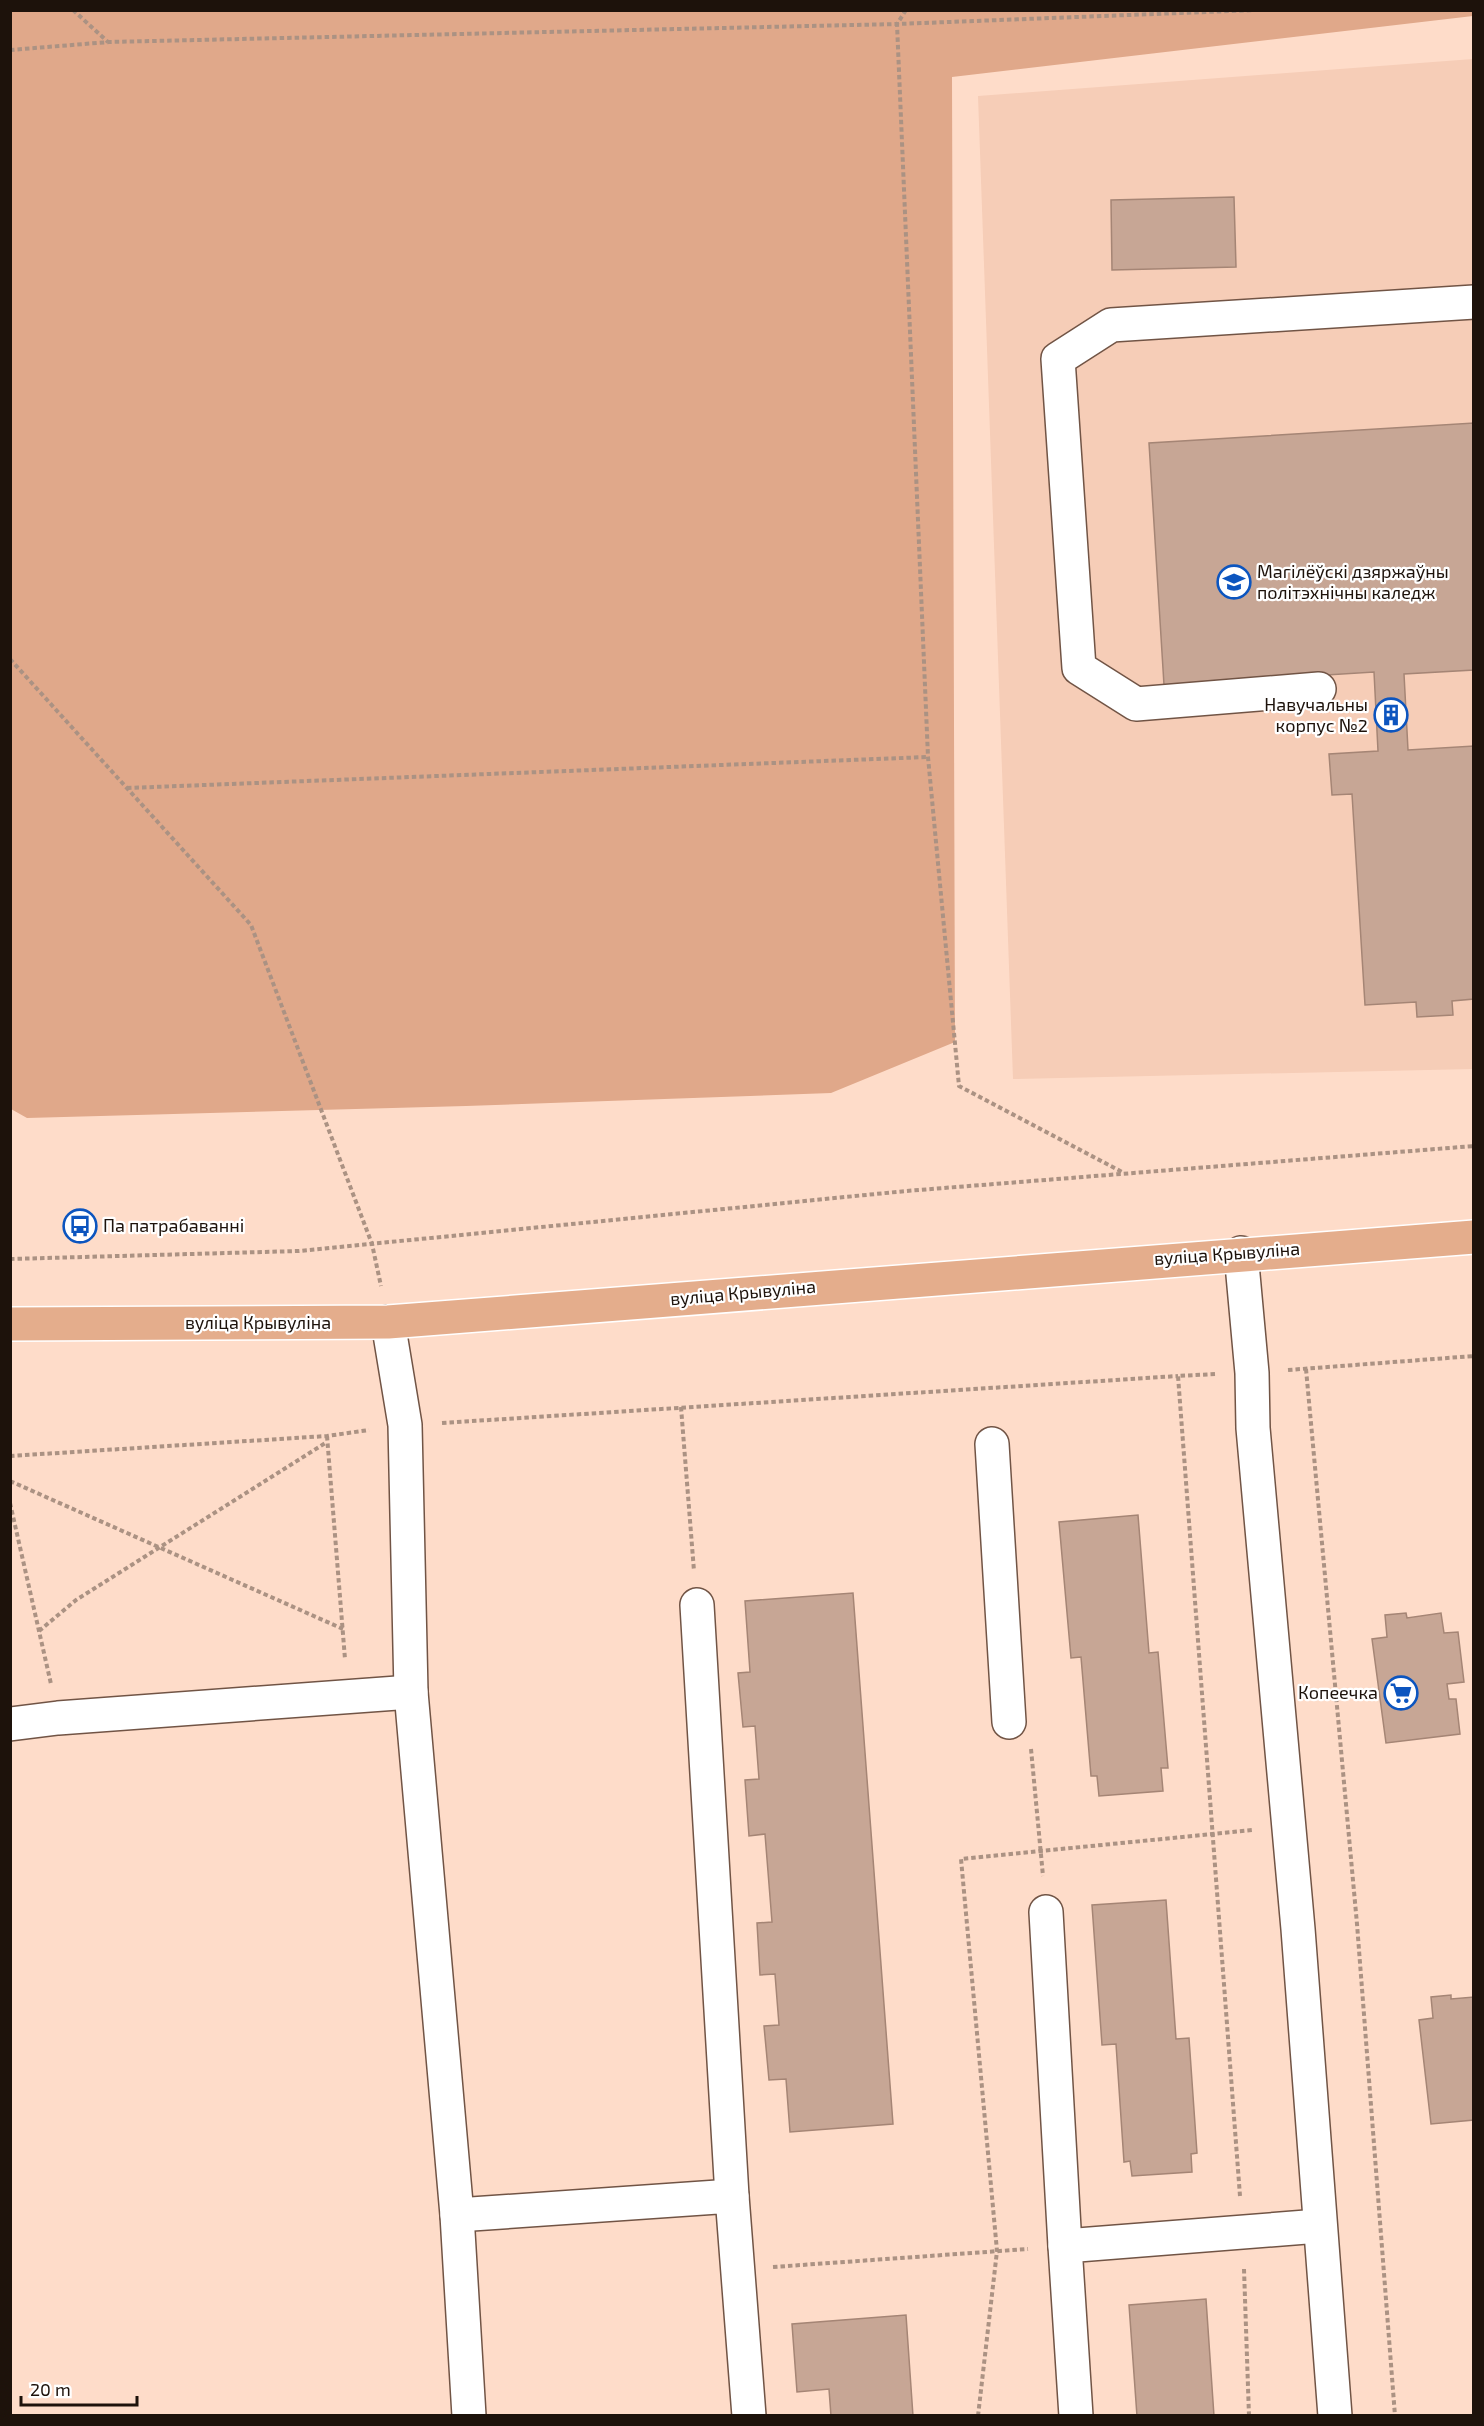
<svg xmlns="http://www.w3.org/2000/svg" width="1484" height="2426" font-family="'Exo 2',sans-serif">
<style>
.built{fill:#f6cdb7}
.green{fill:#e0a88a}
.building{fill:#c7a695;stroke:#a58575;stroke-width:1.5}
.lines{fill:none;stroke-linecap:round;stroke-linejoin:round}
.minor-casing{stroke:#715445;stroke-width:36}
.major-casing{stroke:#fff;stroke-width:36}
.path{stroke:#ab9283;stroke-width:4;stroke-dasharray:4.5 3;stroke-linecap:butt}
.minor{stroke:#fff;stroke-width:33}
.major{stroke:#e4ad8c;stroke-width:33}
.labels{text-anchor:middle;stroke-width:4.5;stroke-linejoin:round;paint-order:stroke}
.poi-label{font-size:18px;fill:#1d120b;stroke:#fff;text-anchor:start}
.street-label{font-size:18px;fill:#1d120b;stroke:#fff}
</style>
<rect width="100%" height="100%" fill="#fedcc9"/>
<polygon class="built" points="1473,59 1473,1069 1013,1079 978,96"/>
<polygon class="green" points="1473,10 1473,16 952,77 955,1042 831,1093 466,1106 27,1118 11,1109 11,11"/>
<g class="building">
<polygon points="1234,197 1236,267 1112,270 1111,200"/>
<polygon points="1474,423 1474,670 1404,674 1408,750 1474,746 1474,999 1452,1001 1453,1015 1417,1017 1416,1002 1365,1005 1352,794 1332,795 1329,754 1378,751 1374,672 1164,685 1149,443"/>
<polygon points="1138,1515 1149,1653 1158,1652 1168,1768 1161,1768 1163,1791 1099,1796 1097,1776 1091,1776 1081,1657 1071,1658 1059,1522"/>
<polygon points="853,1593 893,2124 790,2132 786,2079 769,2080 764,2026 779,2025 775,1974 760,1975 757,1923 772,1922 765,1834 749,1836 745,1780 759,1779 755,1726 743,1727 738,1673 750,1672 745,1601"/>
<polygon points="1406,1613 1407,1618 1441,1613 1444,1633 1458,1632 1464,1682 1447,1684 1449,1699 1456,1699 1460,1734 1386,1743 1372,1639 1387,1637 1385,1615"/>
<polygon points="1166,1900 1176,2039 1189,2038 1197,2153 1191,2154 1192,2172 1132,2176 1130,2161 1124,2162 1116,2044 1102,2045 1092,1905"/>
<polygon points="1451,1995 1451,1999 1474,1997 1474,2120 1431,2124 1419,2020 1433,2018 1431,1997"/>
<polygon points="1206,2299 1214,2416 1137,2416 1129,2305"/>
<polygon points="906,2315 913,2416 831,2416 829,2389 797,2392 792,2324"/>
</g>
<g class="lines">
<g class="minor-casing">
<g id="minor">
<polyline points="1319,689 1136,704 1079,668 1058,359 1111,325 1474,302"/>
<polyline points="1241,1253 1252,1373 1253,1428 1298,1929 1335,2416"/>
<polyline points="388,1322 405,1425 411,1692 457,2215 469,2416"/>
<polyline points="992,1444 1009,1722"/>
<polyline points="697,1605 732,2196"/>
<polyline points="10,1724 58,1718 411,1692"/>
<polyline points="1046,1912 1065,2246"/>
<polyline points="457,2215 732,2196 749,2416"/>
<polyline points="1076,2416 1065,2246 1319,2226"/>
</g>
</g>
<g class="major-casing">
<polyline id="major" points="10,1324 388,1322 1474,1237"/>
</g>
<g class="path">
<polyline points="73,10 108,42"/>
<polyline points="906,10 897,24 928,757 959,1086 1124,1173"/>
<polyline points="10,50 109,42 897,24 1257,10"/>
<polyline points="10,659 251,925 372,1244 381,1286"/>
<polyline points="127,788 928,757"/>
<polyline points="10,1259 299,1251 906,1191 1474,1146"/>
<polyline points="1306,1369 1357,1924 1395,2416"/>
<polyline points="1288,1370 1474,1356"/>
<polyline points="1215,1374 1178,1376 1240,2196"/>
<polyline points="681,1407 694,1571"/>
<polyline points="442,1423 1178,1376"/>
<polyline points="327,1436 345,1659"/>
<polyline points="10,1456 327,1436 369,1430"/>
<polyline points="10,1481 343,1629"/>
<polyline points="10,1503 51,1684"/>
<polyline points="39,1631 76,1600 327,1442"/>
<polyline points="1031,1749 1043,1876"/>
<polyline points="773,2267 1028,2249"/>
<polyline points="1244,2269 1249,2416"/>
<polyline points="978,2416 997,2251 961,1859 1252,1830"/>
</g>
<use href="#minor" class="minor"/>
<use href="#major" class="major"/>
</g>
<defs>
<g id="university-ring" transform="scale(1.725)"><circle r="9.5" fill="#fff" stroke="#0c55bf" stroke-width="1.5"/><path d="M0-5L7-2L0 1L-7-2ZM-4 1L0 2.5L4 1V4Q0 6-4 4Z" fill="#0c55bf"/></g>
<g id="building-ring" transform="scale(1.725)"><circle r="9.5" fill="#fff" stroke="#0c55bf" stroke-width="1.5"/><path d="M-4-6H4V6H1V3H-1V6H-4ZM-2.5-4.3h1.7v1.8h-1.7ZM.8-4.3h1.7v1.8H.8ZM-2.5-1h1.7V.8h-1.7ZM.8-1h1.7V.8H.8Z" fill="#0c55bf"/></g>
<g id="bus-ring" transform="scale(1.725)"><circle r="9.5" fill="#fff" stroke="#0c55bf" stroke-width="1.5"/><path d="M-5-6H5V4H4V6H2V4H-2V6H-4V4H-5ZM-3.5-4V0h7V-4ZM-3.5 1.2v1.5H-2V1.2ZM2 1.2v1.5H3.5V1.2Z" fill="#0c55bf"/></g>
<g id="supermarket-ring" transform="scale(1.725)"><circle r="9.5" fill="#fff" stroke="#0c55bf" stroke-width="1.5"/><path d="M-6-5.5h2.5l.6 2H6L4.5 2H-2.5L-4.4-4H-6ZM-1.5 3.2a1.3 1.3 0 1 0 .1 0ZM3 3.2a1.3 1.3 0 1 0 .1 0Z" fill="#0c55bf"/></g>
</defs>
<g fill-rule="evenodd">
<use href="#university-ring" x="1234" y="582"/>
<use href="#building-ring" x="1391" y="715"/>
<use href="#bus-ring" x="80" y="1226"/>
<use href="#supermarket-ring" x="1401" y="1693"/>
</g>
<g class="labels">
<g class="poi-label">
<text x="1257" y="578">Магілёўскі дзяржаўны<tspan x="1257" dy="21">політэхнічны каледж</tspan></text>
<text x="1368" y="711" text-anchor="end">Навучальны<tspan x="1368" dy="21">корпус №2</tspan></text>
<text x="103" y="1232">Па патрабаванні</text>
<text x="1378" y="1699" text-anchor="end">Копеечка</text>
</g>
<g class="street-label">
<text transform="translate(1227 1254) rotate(-4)" y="6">вуліца Крывуліна</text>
<text transform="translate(743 1293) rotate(-5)" y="6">вуліца Крывуліна</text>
<text x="258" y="1329">вуліца Крывуліна</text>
</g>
</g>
<rect width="1484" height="2426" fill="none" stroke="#1d120b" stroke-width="24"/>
<path d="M21 2396v9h116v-9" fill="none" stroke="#1d120b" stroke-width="3"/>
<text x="30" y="2396" font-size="18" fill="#1d120b" stroke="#ffffff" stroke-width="4.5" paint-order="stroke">20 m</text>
</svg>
